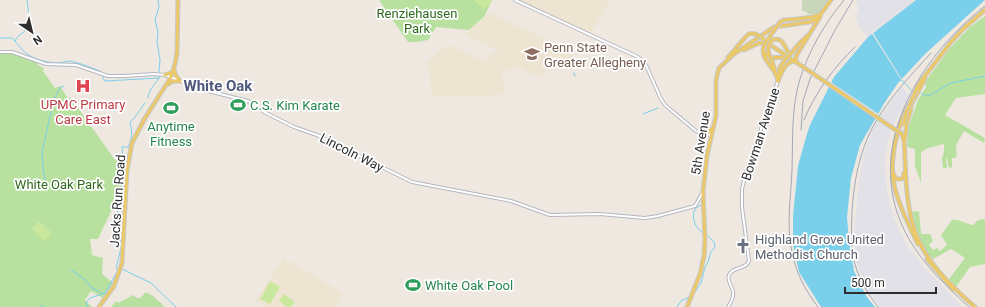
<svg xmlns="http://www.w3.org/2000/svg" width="985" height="307" font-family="Roboto,sans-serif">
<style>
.industrial{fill:#e2e1e7}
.education{fill:#eee4d2}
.green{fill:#b8e1a0}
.cemetery{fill:#c8d7b9}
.pitch{fill:#cae89d}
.water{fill:#7acfea}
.pier{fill:#eee8e1}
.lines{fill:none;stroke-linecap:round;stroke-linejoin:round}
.stream{stroke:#7acfea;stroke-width:1}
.secondary-casing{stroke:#b4b7c0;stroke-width:4}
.primary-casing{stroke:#c8c8c8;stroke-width:5}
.secondary{stroke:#fff;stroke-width:2}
.primary{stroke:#ebc969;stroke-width:3}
.rail{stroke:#a3a7b7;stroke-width:1}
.primary-bridge-casing{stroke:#c8c8c8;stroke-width:5;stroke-linecap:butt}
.primary-bridge{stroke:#ebc969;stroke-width:3}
.labels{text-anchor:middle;stroke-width:3.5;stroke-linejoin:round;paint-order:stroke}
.park-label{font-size:13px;fill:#30691f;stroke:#fff}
.education-label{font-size:13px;fill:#785e54;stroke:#fff;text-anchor:start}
.health-label{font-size:13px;fill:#be3a42;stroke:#fff}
.leisure-label{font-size:13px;fill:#27864d;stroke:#fff;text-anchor:start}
.street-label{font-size:13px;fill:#2d2d2d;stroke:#fff}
.worship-label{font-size:13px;fill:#5b616d;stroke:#fff;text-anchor:start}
.quarter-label{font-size:15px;font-weight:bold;fill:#4f587d;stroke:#fff}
</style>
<rect width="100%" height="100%" fill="#eee8e1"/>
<g class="industrial">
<polygon points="856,0 914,0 868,37 859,26 856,17 859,10"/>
<polygon points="902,87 909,95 890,131 885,159 887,192 894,218 906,244 923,266 962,307 880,307 865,286 856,260 854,233 859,179 865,152 874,126"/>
</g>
<g class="education">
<polygon points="517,0 610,0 599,20 591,32 589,32"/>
<polygon points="488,12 573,52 573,58 575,67 553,57 541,79 520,68 502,72 505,92 493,96 432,96 428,61 441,50 450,45 483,61 490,55 499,51 465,34 480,22"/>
<polygon points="284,258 343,293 336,307 266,307 255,301"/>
</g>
<g class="green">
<polygon points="379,0 492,0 484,17 469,30 436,27 428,40 417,42 408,42"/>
<polygon points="985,16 985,94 956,98 945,115 985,138 984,143 964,131 956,145 957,155 956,155 956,158 952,158 952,167 949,168 947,158 946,159 947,168 943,168 942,158 944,152 944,144 928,148 921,152 921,183 915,166 915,149 907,147 908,128 918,100 926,87 925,82 949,49 970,27"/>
<polygon points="0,53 11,53 38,62 38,65 44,68 43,71 55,88 60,86 68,99 71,98 115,160 126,161 125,166 123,166 121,177 117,177 117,179 123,180 120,192 98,239 90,239 92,255 103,258 102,274 113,283 103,298 91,291 85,300 92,307 0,307"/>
<path d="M 919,211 L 921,234 L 930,234 L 933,241 L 929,245 L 933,250 L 937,248 L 940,251 L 947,245 L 941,235 L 952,220 C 960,219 965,224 973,225 L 978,220 L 985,219 L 985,264 L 970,267 L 956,287 L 949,279 L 965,258 L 951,249 L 933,259 C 920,246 914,230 912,212 Z"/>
<polygon points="146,292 153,296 165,307 111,307 116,301 118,303 133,295 137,298 140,298"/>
</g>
<path class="cemetery" d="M 802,0 L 831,0 C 823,11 822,15 808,14 L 807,12 L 802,11 Z"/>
<g class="pitch">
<polygon points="474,0 491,0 490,4 483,9"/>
<polygon points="39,221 52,233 44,241 32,229"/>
<polygon points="270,281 280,287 270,304 260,299"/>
<polygon points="284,294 295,302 291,307 287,307 279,301"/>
</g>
<polygon class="water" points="916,0 985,0 926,53 898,83 885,102 860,145 851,178 847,217 849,241 854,271 866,296 875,307 821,307 799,272 793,245 793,216 798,166 807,134 810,125 834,77 868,37"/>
<g class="pier">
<polygon points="888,19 873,33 901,78 902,81 871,32"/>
<polygon points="829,81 880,115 878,118 828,84"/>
</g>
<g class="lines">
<g class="stream">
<polyline points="158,0 159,7 155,20 158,32 157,42 160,60 159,72"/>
<path d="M 0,38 L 12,38 C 18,44 23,52 30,56 C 38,60 49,63 58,63 C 62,63 66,61 70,61 C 74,61 99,70 103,73 L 103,78 L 105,81 L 159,78"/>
<path d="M 15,41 C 17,36 20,35 24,32 C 32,23 28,10 27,0"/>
<polyline points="574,73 575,76"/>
<polyline points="900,80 904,82"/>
<polyline points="905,83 911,90"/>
<polyline points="921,93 925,96 930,95 951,83 985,76"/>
<path d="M 148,98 C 149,88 156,84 160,76"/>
<polyline points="643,114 658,108"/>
<polyline points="46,187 43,168 42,152 51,112 51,104 60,88 64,86"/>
<path d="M 701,205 L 695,209 C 691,218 695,228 703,233"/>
<path d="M 122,228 C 118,217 114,200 119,189 C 121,185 123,185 125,181 L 122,147 L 128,147 C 133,137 132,132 130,122 C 134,120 141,108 145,103"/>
<polyline points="122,269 151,283 176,307"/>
<polyline points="71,270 84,279 92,288 102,293"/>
<polyline points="118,270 116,268 121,248 120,239 122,231"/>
<polyline points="695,292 701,283 705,267 708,262 711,252 715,247 714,242 707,235"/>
<polyline points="42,305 43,307"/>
<polyline points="88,307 86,303 90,298 105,293 117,272"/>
<polyline points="677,307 681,301 689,297"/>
</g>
<g class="secondary-casing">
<g id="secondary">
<polyline points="515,0 638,57 645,63 661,99 665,105 696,131 711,135"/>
<polyline points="0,52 12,52 46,64 76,65 108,76 125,76 154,74 165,75 204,90 248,101 264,112 294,127 317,135 412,182 511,201 550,215 600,214 645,218 658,216 695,206 703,192"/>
<path d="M 728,307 C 741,288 725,285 729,275 C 733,266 746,270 749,261 L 742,207 L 742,189 L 746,172 L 778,81"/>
</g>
</g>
<g class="primary-casing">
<g id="primary">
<polyline points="797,19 813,17 819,15"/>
<path d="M 772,40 C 784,36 784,48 790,55"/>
<polyline points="800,43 807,36"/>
<path d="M 764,45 C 759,60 776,67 778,81"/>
<polyline points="768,47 769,55"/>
<polyline points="744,50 759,43 766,42 796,62"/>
<polyline points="764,52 769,58 787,57"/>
<path d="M 728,57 C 733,53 746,35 749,34 C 752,33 753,34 756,34"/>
<polyline points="796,60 796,56 820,17"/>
<polyline points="772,61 775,71"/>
<polyline points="174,70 176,76 180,81"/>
<polyline points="165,75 173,72"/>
<polyline points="778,77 780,67 785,60"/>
<path d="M 778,81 C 782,73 784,62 795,61"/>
<polyline points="168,84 173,81 180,81"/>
<polyline points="915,91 921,81 951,42 963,29 985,10"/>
<polyline points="916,96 925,78"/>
<path d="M 909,104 C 897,127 889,158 894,184 C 897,201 910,228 918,244"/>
<polyline points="909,110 916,95"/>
<path d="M 901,133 L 904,140 C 906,168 905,198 913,225 C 922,259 950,285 975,307"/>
<polyline points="704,134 709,132 711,129"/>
<polyline points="905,138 907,122 911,109"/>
<polyline points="894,175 896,179 901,179 903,178 904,173"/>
<polyline points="927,259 953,289"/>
<polyline points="99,307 114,286 122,263 127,170 132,143 145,118 171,77 175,64 177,53 178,0"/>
<polyline points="687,307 700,274 704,256 705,240 703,192 707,155 716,116 716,80 719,68 734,54 774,27 810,22 817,19 831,0"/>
</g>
</g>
<use href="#secondary" class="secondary"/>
<use href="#primary" class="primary"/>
<g class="rail">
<path d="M 804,120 C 815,93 834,67 855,47"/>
<polyline points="801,130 803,101 810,79 835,30 853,0"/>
<path d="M 852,250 C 855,272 864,289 878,307"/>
<path d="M 852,254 C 850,210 853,162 875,123 C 890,97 911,75 931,53"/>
<path d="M 818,307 C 805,290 796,273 792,252 C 786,226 791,197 792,170 C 793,140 791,108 800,79 C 809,50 825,23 844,0"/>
<path d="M 969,307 C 947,287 924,265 909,239 C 860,154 916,60 985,6"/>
</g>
<g class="primary-bridge-casing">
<g id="primary-bridge">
<polyline points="756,34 764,39"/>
<polyline points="764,45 780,22 784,20 797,19"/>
<polyline points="768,47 772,40"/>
<polyline points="769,55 772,61"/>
<polyline points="785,60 800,43"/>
<polyline points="796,62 900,133"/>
<polyline points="904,125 906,113 916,90"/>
</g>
</g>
<use href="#primary-bridge" class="primary-bridge"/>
</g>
<defs>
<g id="university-bare" transform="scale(1.2)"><path d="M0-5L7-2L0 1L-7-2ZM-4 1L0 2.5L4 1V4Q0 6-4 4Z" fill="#8d6e63" stroke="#fff" stroke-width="2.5" paint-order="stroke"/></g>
<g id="hospital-bare" transform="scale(1.2)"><path d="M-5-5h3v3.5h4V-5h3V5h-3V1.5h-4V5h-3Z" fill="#e0444e" stroke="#fff" stroke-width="2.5" paint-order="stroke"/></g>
<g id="stadium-bare" transform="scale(1.2)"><path d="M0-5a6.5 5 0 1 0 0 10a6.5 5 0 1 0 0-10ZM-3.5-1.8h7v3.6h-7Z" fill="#2e9e5b" stroke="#fff" stroke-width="2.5" paint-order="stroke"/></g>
<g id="church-bare" transform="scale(1.2)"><path d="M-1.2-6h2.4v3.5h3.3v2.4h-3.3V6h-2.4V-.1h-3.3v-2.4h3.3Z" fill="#6b7280" stroke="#fff" stroke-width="2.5" paint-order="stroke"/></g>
</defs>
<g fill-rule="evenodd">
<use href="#university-bare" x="532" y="54"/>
<use href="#hospital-bare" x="83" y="86"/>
<use href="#stadium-bare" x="238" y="105"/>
<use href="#stadium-bare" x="171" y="108"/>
<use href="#church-bare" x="743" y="246"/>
<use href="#stadium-bare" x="413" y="285"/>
</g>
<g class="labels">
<g class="park-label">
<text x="417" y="18">Renziehausen<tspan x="417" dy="15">Park</tspan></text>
<text x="59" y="189">White Oak Park</text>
</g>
<g class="education-label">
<text x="544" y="52">Penn State<tspan x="544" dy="15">Greater Allegheny</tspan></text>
</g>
<g class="health-label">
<text x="83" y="109">UPMC Primary<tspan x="83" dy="15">Care East</tspan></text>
</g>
<g class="leisure-label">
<text x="250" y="110">C.S. Kim Karate</text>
<text x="171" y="131" text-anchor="middle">Anytime<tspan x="171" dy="15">Fitness</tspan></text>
<text x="425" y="290">White Oak Pool</text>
</g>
<g class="street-label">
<text transform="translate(760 134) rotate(-72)" y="5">Bowman Avenue</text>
<text transform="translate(700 143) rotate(-81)" y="5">5th Avenue</text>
<text transform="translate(352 152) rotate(27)" y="5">Lincoln Way</text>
<text transform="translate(117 201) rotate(-86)" y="5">Jacks Run Road</text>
</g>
<g class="worship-label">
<text x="755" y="244">Highland Grove United<tspan x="755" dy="15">Methodist Church</tspan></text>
</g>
<g class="quarter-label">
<text x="218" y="91">White Oak</text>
</g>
</g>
<g transform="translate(32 32) rotate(145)" stroke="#ffffff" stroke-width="3" paint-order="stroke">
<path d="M0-3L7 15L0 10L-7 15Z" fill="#2d2d2d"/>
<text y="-6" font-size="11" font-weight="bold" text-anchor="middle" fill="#2d2d2d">N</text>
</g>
<path d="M845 287v6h91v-6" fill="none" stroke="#2d2d2d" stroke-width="2"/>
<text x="851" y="287" font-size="12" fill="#2d2d2d" stroke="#ffffff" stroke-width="3" paint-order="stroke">500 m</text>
</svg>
